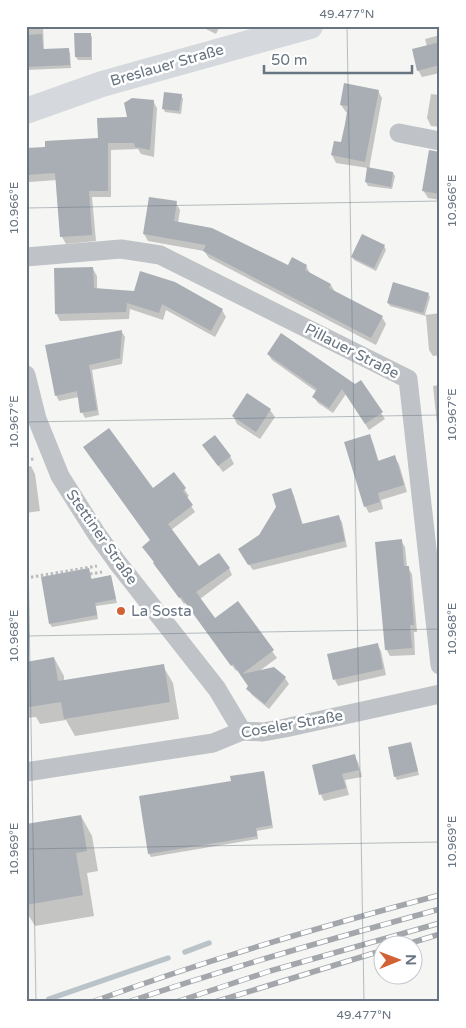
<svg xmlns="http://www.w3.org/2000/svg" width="466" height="1028" font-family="'Varela Round',sans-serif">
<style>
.shadow{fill:#0003}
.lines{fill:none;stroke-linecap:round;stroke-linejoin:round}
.stream{stroke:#bac3c8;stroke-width:5.5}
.building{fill:#a8aeb4}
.path{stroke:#b9bbbe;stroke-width:3;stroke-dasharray:2.5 2.5;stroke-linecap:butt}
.street{stroke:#bfc2c6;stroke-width:19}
.secondary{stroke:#d5d8dc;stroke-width:26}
.rail-casing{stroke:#a3a7ac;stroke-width:5.5}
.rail{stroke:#fff;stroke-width:4;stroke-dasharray:11;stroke-linecap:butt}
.ticks{fill:none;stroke:#677481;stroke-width:1;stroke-opacity:0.45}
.poi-dot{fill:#d26236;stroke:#fff;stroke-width:2}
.labels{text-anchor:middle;stroke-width:5;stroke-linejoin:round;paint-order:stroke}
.street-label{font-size:15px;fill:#677481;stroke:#fff}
.poi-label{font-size:15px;fill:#677481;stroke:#fff;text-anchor:start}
.neatline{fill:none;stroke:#677481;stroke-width:2}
.ticks-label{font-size:12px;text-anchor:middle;fill:#677481}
</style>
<rect width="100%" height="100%" fill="#f5f6f3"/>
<g class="shadow">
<polygon points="27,26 43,26 44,50 68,49 70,53 71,68 26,70"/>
<polygon points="203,26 220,26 216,34 204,28"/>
<polygon points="90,34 92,37 92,60 78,60 76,57"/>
<polygon points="440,35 440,73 422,77 418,70 427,47 425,39"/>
<polygon points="378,91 382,98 369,169 393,173 395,176 392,189 368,186 366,182 368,168 336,163 332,155 342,144 348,113 346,112 341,105"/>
<polygon points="431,94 440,95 440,127 431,126 427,118"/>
<polygon points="181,95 183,99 181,114 165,112 163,108"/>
<polygon points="153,101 157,108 154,157 141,154 138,149 111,150 111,197 92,197 96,241 66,244 62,237 57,180 29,182 26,177 26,150 47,148 99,139"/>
<polygon points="440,165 440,200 428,198 423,190"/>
<polygon points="150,199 176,203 180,210 178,223 288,267 306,266 310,273 331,285 335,292 382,317 386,324 376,345 209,258 204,251 148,241 144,234"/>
<polygon points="384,246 386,250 376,271 354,260 352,257"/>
<polygon points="93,269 97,276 97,289 222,310 226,317 215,337 166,310 163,320 130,309 129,319 60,321 56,313"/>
<polygon points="428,294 430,297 425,315 440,313 440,355 433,356 429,350 426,316 390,306 388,303"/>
<polygon points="122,332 125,337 122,364 92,370 99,415 85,418 82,412 79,397 59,401 56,395"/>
<polygon points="281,335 381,413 385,419 369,430 346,394 333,413 318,403 314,397 317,392 272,360 268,354"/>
<polygon points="440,385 440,453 433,386"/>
<polygon points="248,395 270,410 275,417 260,439 237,424 233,416"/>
<polygon points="369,435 373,443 379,462 394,457 399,464 407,492 381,500 383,509 369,513 365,506"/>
<polygon points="208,452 230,456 234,464 223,472"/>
<polygon points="31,466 35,474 40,511 26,513 26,467"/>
<polygon points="174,474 189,496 186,498 195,512 171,530 199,568 229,568 232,575 200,599 215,620 238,603 277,658 258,672 273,668 285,678 289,684 269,709 252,695 248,689 249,687 237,670 236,671 186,603 184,604 143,547 151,541 152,490"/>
<polygon points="291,489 294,496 303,525 338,516 342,522 347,547 253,570 243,556 260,536 277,508"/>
<polygon points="401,541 405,547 407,567 412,574 417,632 414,632 415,655 390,656 386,649"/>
<polygon points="89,569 92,580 111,577 117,603 96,606 98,619 52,627 50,624"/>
<polygon points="377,644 381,651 386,675 338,686 335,680"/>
<polygon points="54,658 64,676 64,681 163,666 173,683 179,719 75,736 66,720 40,724 36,717 26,718 26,663"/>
<polygon points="411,743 419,775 397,780 395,776"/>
<polygon points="354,756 358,762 362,777 345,780 349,795 324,801 321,795"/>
<polygon points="264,773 265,776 273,828 257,831 258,839 151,857 149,854 233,782"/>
<polygon points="81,816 92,836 98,871 87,873 94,916 35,926 26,911 26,869 31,868"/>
<polygon points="440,998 440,1002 426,1002"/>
</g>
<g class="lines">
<g class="stream">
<polyline points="185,952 209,943"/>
<polyline points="49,999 168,958"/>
</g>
</g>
<g class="building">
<polygon points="74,33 91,33 91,57 75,57"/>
<polygon points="42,34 43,49 69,48 70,65 26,67 26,35"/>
<polygon points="440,42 440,65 417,71 412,49"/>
<polygon points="344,83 379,90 365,162 331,155 334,141 341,142 345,124 348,106 340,105"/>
<polygon points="164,92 182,94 179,111 162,109"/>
<polygon points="132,98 154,100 150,150 135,147 134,143 108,143 108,191 89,191 92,235 60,237 55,173 26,175 26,148 45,147 45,141 98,138 97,118 127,117 124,103"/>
<polygon points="429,150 440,152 440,194 422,191"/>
<polygon points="367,167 393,172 391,187 365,182"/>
<polygon points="149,197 177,201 174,221 212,228 288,265 292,257 307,265 305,270 331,284 329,288 383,316 371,338 203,251 206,245 143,234"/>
<polygon points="362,234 385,245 374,268 351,257"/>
<polygon points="93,267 94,288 134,291 140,271 175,282 223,309 211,331 162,304 159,313 127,303 126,312 55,314 54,268"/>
<polygon points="393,282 429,293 423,313 387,303"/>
<polygon points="122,330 120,358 89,365 97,410 80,413 77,391 55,396 45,345"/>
<polygon points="281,333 355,384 361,380 383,412 365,424 342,389 329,408 312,397 317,389 267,354"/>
<polygon points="247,393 271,409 256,432 232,416"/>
<polygon points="109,428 153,488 174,472 186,488 183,491 193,505 168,524 199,566 219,553 230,568 196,592 215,618 238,601 274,650 242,674 274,667 286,677 265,704 246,689 248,686 233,664 231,666 181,597 179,598 153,563 154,562 142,547 150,540 83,447"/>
<polygon points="370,434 378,461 395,455 404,485 378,493 380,502 364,507 344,442"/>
<polygon points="215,435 231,456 218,466 202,445"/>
<polygon points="291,488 302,524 339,515 345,541 248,565 238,549 259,535 276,507 272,494"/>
<polygon points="402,539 404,566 409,566 411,587 414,625 410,625 412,648 385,650 375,542"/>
<polygon points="89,568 91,579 111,575 116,599 95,603 97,615 49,624 41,577"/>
<polygon points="378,643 383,669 333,680 327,654"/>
<polygon points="54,657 58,681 164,664 170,702 64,719 61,702 29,707 26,692 26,662"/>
<polygon points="411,742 418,771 394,777 388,747"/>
<polygon points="355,754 359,770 342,774 346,788 319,795 312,765"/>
<polygon points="264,771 272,825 256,828 257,836 148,854 139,796 231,781 230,776"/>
<polygon points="81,815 87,851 76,853 83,895 26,905 26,868 29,867 26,849 26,824"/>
</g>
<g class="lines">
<g class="path">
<polyline points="26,460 34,459"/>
<polyline points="90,574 102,572"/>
<polyline points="26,578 97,566"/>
</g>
<g class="street">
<polyline points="399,133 440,141"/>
<polyline points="26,257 121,249 160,255 408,379 440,665"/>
<polyline points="26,375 37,419 60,476 96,533 117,562 217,689 242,731"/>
<polyline points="26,772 213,743 242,731 263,732 285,728 440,694"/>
</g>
<polyline class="secondary" points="26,111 102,84 310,26"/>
<g class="rail-casing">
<g id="rail">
<polyline points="401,946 440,934"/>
<path d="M 92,1002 C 206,960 322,926 440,895"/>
<path d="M 128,1002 C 231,967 335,938 440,909"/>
<polyline points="176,1002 270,971 440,923"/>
<polyline points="215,1002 384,950"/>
</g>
</g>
<use href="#rail" class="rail"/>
</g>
<path class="ticks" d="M 347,26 L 364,1002M 26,208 L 440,201M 26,422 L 440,415M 26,445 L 36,1002M 26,636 L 440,629M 26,849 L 440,842"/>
<circle class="poi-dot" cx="121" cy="611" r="5"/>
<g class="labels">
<g class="street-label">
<text transform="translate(167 65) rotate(-16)" y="5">Breslauer Straße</text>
<text transform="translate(352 351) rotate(27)" y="5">Pillauer Straße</text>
<text transform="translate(102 537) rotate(55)" y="5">Stettiner Straße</text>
<text transform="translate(292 724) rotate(-10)" y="5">Coseler Straße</text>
</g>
<g class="poi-label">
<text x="131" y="616">La Sosta</text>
</g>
</g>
<rect width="466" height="1028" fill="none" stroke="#ffffff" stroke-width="55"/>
<g transform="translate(398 960) rotate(89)"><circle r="24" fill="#ffffff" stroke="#c2c7cd"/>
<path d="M0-4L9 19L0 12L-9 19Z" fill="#d26236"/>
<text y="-8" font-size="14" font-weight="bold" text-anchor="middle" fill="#677481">N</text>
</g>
<path d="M264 65v8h148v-8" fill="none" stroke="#677481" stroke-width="2.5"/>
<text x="271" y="65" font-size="15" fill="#677481" stroke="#ffffff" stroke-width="4" paint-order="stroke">50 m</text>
<rect x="28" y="28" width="410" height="972" class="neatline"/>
<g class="ticks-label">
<text x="347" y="18">49.477°N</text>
<text transform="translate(452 201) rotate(-90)" y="4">10.966°E</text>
<text transform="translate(14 208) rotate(-90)" y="4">10.966°E</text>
<text transform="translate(452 415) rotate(-90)" y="4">10.967°E</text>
<text transform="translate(14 422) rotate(-90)" y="4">10.967°E</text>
<text transform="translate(452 629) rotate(-90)" y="4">10.968°E</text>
<text transform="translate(14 636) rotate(-90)" y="4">10.968°E</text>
<text transform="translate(452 842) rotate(-90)" y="4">10.969°E</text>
<text transform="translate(14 849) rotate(-90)" y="4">10.969°E</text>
<text x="364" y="1019">49.477°N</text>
</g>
</svg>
